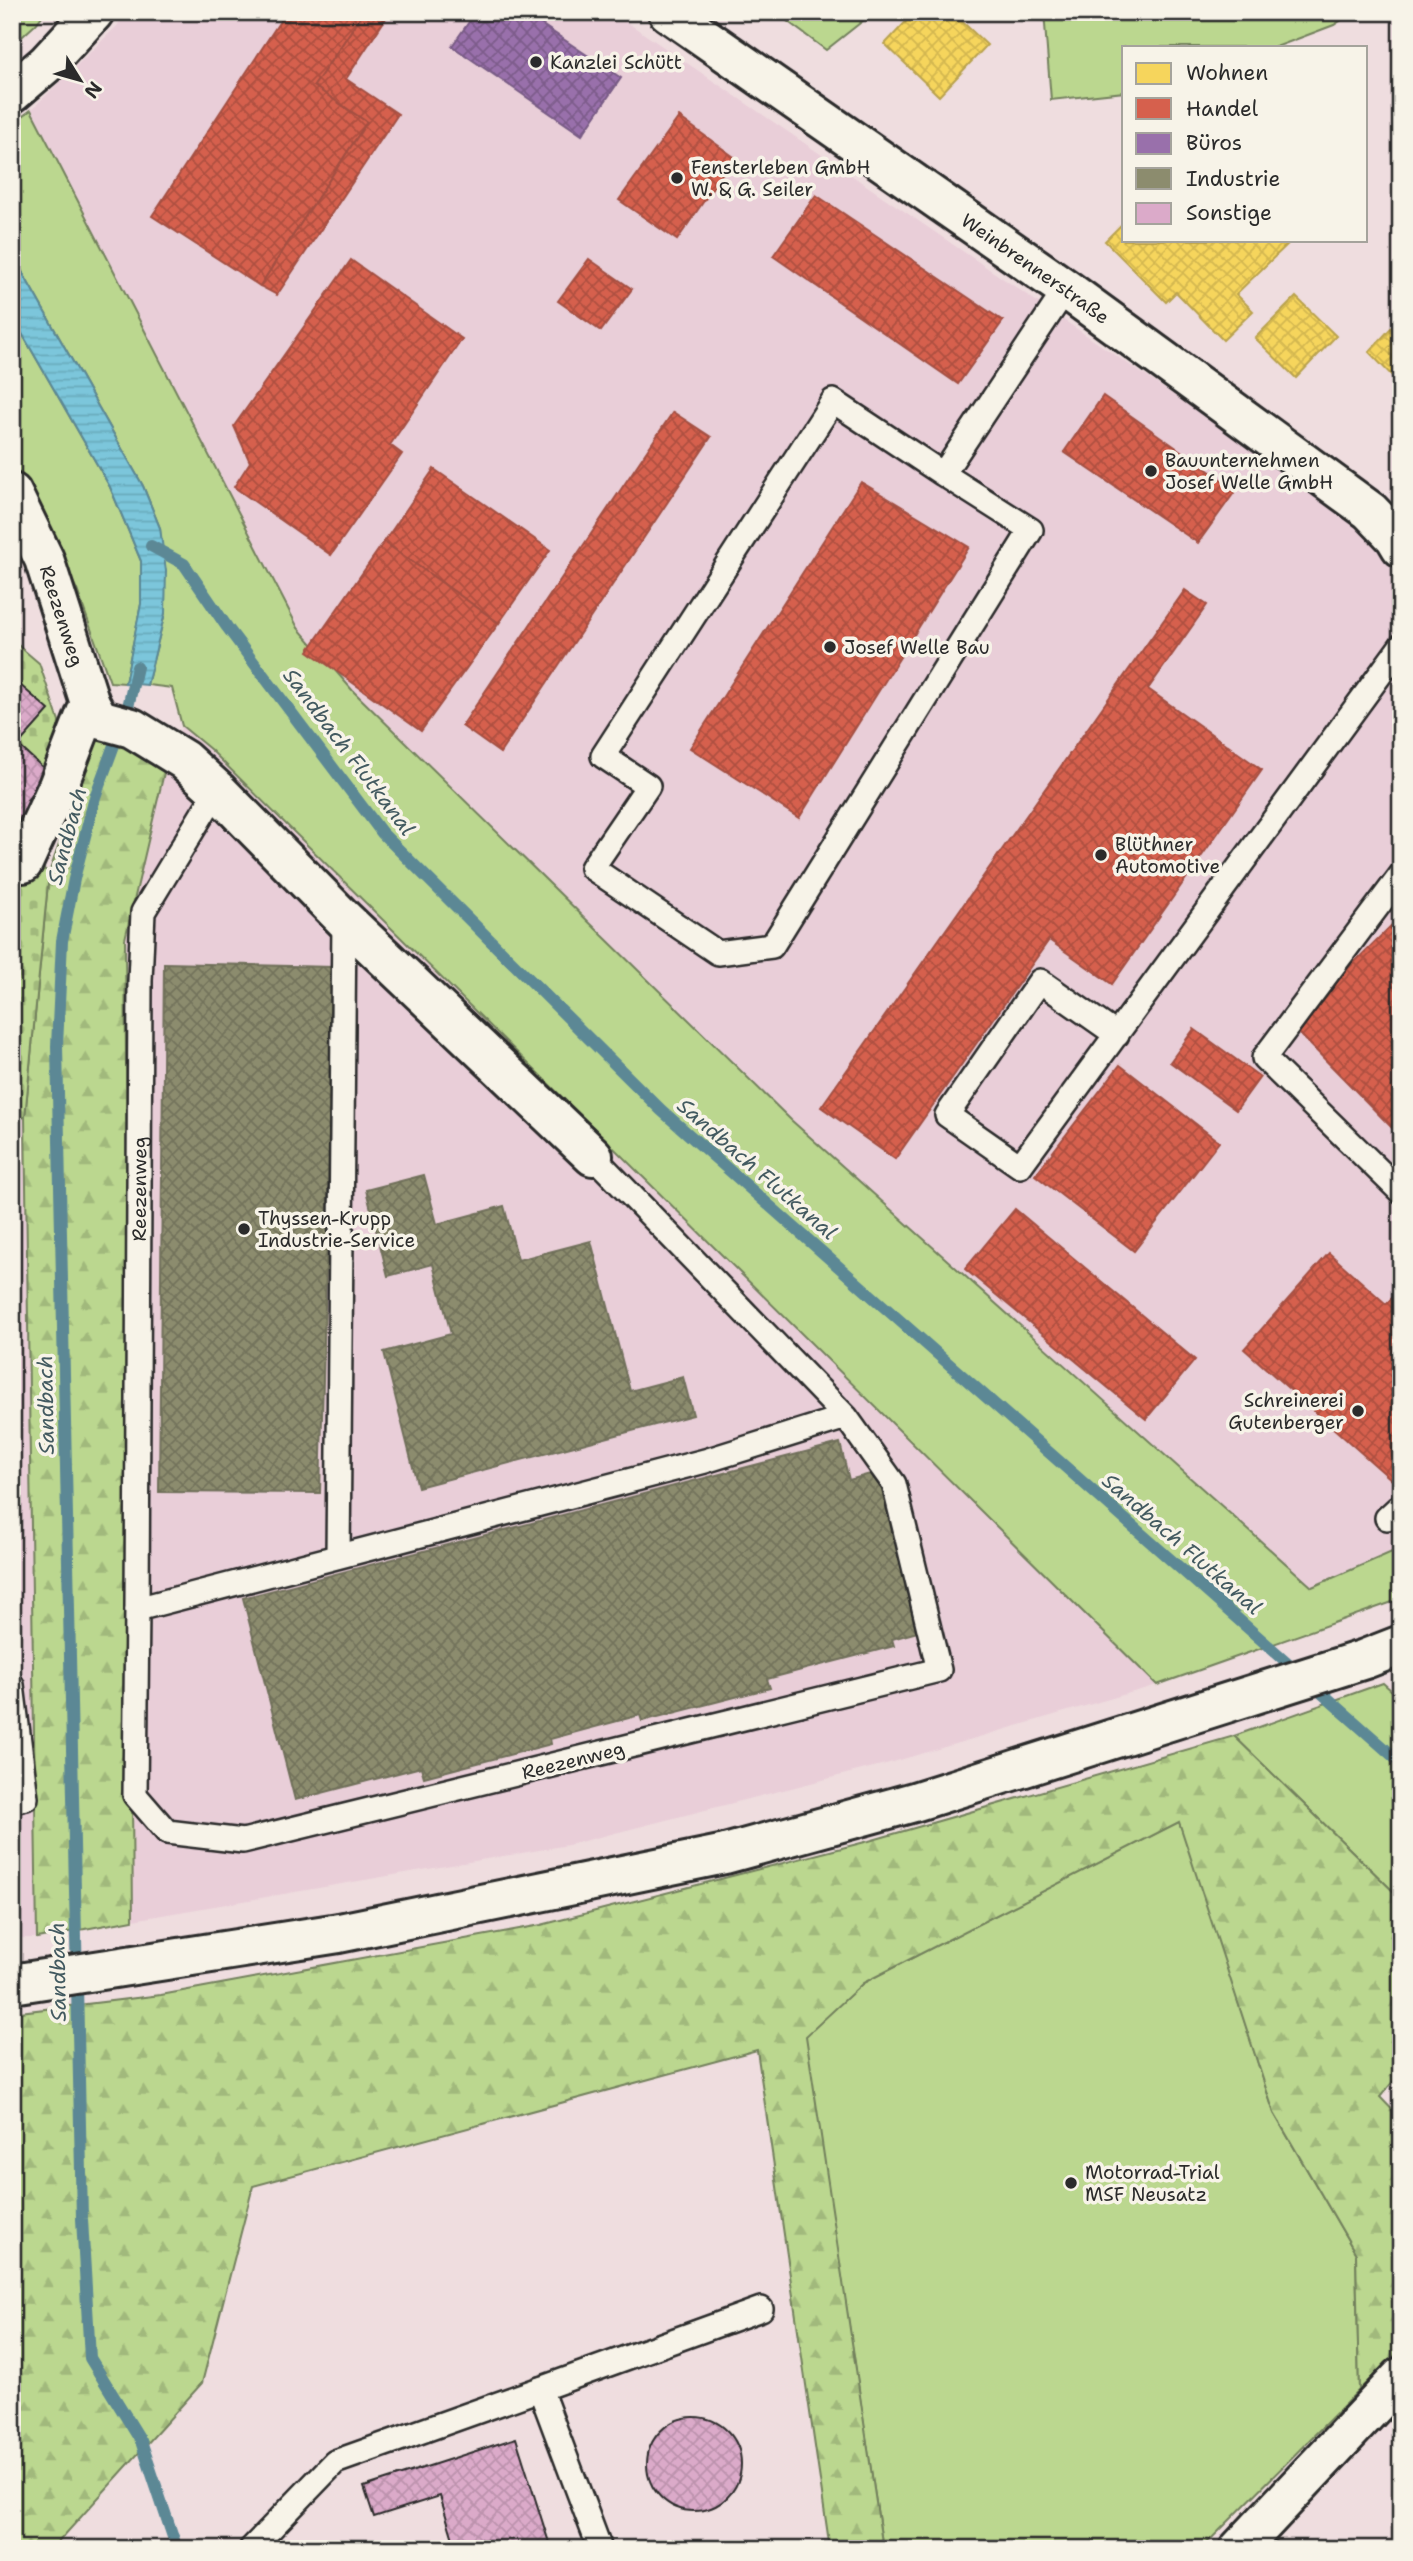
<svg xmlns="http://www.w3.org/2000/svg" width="1413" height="2561" font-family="'Shantell Sans',sans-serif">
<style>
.built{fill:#e9ced8}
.green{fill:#bbd78f;stroke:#73815d;stroke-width:2}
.forest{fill:url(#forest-firs);stroke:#73815d;stroke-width:2}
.cemetery{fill:url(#cemetery-stones);stroke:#73815d;stroke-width:2}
.water{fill:url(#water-rules);stroke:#5b8895;stroke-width:2}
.homes{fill:url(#homes-cross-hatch);stroke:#b9a24d;stroke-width:2}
.shops{fill:url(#shops-cross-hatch);stroke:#a35043;stroke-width:2}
.offices{fill:url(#offices-cross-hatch);stroke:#785b85;stroke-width:2}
.industry{fill:url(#industry-cross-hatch);stroke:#6f6f5a;stroke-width:2}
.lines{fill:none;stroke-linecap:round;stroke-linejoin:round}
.stream{stroke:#5b8895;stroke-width:12}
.building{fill:url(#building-cross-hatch);stroke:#2b2b2b;stroke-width:2}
.service-casing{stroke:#2b2b2b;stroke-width:28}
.minor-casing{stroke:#2b2b2b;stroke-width:44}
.tertiary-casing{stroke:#2b2b2b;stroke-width:44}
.secondary-casing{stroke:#2b2b2b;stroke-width:44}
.service{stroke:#f7f3e8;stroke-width:23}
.minor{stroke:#f7f3e8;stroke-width:38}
.tertiary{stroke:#f7f3e8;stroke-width:38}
.secondary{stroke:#f7f3e8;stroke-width:38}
.poi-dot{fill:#2b2b2b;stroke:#f7f3e8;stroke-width:2.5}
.labels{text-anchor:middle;stroke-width:7;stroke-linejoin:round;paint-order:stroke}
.poi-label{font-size:19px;fill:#2b2b2b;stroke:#f7f3e8;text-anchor:start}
.street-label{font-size:19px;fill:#2b2b2b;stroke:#f7f3e8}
.water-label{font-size:21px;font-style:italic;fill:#435a60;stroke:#f7f3e8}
</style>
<defs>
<pattern id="forest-firs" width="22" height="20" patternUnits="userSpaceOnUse" patternTransform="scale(1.75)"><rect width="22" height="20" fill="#bbd78f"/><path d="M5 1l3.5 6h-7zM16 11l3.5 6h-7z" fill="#a1b97c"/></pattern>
<pattern id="cemetery-stones" width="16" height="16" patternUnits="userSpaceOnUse" patternTransform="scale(1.75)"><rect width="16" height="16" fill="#bbd78f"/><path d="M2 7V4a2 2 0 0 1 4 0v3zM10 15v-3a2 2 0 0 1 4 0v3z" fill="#a1b97c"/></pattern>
<pattern id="water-rules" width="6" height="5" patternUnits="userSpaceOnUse" patternTransform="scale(1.75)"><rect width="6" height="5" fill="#7bc6db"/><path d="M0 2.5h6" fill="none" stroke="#6aaabc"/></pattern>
<pattern id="homes-cross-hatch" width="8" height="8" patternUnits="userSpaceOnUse" patternTransform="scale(1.75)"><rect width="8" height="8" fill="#f6d55c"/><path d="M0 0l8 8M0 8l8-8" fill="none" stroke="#d3b750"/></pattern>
<pattern id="shops-cross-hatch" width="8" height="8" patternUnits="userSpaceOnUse" patternTransform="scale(1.75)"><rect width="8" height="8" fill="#d6604d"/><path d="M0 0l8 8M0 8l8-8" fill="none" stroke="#ae4f40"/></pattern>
<pattern id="offices-cross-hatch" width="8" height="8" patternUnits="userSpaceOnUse" patternTransform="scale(1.75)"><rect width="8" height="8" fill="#9970ab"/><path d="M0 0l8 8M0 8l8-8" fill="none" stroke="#7d5c8b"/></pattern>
<pattern id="industry-cross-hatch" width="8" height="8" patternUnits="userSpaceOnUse" patternTransform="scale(1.75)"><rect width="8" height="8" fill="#8c8c6e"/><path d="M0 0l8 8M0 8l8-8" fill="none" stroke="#73735b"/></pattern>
<pattern id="building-cross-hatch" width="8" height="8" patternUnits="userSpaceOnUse" patternTransform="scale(1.75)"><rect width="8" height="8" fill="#dbaac9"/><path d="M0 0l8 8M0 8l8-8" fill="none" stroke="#bc92ad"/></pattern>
</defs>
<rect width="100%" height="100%" fill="#efdddf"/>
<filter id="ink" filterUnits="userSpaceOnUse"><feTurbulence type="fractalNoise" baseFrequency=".0143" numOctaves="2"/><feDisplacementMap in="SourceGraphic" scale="14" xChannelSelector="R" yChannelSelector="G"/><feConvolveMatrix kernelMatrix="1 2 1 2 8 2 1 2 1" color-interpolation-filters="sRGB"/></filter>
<g filter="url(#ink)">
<g class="built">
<polygon points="126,12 612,12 1401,550 1401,1548 1312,1587 791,1120 353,691 298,628 31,110 117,26"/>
<polygon points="182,726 211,750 1157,1685 893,1762 568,1845 133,1920 125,939 167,760"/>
<polygon points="25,1117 37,1938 12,1938 12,1120"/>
</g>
<g class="green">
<polygon points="12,12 45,12 36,24 12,46"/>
<polygon points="775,12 874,12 826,50"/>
<polygon points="1044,12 1353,12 1334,25 1276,47 1124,47 1124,92 1051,100"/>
<polygon points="31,110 298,628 353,691 791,1120 1312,1587 1401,1548 1401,1599 1157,1685 211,750 182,726 172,688 147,685 165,613 160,528 143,486 12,254 12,124"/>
<polygon points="12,316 110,487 141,561 141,604 125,683 110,682 77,590 12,460"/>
<polygon points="1383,1683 1401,1699 1401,1899 1234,1736"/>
<polygon points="1180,1821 1274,2113 1356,2254 1359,2390 1201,2549 883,2549 805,2036 863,1983"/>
</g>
<g class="forest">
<polygon points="98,733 167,760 125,939 133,1920 37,1938 25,1117 49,873"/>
<polygon points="1234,1736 1401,1899 1401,2072 1380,2097 1401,2119 1401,2349 1359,2390 1356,2254 1274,2113 1179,1822 863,1983 806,2036 883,2549 830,2549 757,2050 253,2186 202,2383 52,2549 12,2549 12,2013 161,1995 541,1925 869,1841"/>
</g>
<g class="cemetery">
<polygon points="12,640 39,663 59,721 53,786 12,841"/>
<polygon points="12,844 49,873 25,1117 12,1120"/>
</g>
<polygon class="water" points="12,254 143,486 160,528 166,571 165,613 147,685 125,683 141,604 141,561 110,487 12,316"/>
<g class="homes">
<polygon points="915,12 952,12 987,45 939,96 885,44"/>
<polygon points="1124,222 1124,240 1288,240 1290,242 1236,294 1253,311 1223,340 1176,292 1166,302 1105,241"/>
<polygon points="1296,297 1336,336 1296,378 1255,338"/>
<polygon points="1401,317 1401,385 1369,352"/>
</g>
<g class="shops">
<polygon points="286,12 364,12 314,86 367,122 260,286 152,216"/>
<polygon points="364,12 390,12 346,79 398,114 277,295 260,286 367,122 314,86"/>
<polygon points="679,117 734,157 677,240 619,200"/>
<polygon points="816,195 1003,321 958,384 773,256"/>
<polygon points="589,259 632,289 601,331 558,301"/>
<polygon points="351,260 462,339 390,445 402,454 331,555 234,487 250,462 234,426"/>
<polygon points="1103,396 1236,490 1198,543 1064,452"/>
<polygon points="673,412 711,437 500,753 462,726"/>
<polygon points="434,469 550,550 499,623 384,542"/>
<polygon points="861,482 969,547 799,818 690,748"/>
<polygon points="384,542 499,623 421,731 308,651"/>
<polygon points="1185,590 1207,605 1148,689 1262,770 1112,984 1049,940 895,1159 821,1107"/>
<polygon points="1401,916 1401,1137 1291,1025"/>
<polygon points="1194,1029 1260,1077 1236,1110 1170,1062"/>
<polygon points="1120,1065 1219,1142 1134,1251 1035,1175"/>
<polygon points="1015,1209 1195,1360 1146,1419 965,1269"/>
<polygon points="1329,1253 1386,1304 1401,1289 1401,1474 1393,1481 1244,1349"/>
</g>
<polygon class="offices" points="476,12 523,12 621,78 582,135 452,46"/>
<g class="industry">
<polygon points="164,963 334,967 320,1493 159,1492"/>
<polygon points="424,1175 437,1224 504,1206 518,1260 591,1241 630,1391 683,1377 693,1415 418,1487 384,1352 451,1334 433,1264 388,1276 366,1190"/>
<polygon points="840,1443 849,1480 881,1471 921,1631 892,1639 894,1646 767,1679 770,1688 642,1721 640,1715 550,1739 551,1744 424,1777 421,1767 295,1800 243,1598"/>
</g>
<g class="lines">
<g class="stream">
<polyline points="151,546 184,564 227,627 382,833 661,1110 1401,1763"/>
<polyline points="137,667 128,707 95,797 74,879 62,941 57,1046 82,2219 90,2358 141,2441 177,2549"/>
</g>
</g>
<g class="building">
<polygon points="12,678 49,710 18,745 50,774 27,800 34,805 12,830"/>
<circle cx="694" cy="2464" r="47"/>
<polygon points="516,2438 551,2549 456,2549 440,2496 374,2517 364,2487"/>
</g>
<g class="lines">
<g class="service-casing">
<g id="service">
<polyline points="943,474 833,401 603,756 648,786 592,868 718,953 772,946 1031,530 943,474 1066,289"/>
<polyline points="1401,875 1264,1058 1401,1192"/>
<polyline points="1117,1035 1040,981 947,1115 1020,1166 1401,646"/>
<polyline points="593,1156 846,1417 894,1484 939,1670 243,1841 167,1832 135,1795 137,1609 705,1461 846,1417"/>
<polyline points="1387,1518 1401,1505"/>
<polyline points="338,1556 344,919"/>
<path id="s1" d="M 137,1609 L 140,981 L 143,912 L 217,790"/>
<polyline points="12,1685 26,1798 12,1801"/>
<polyline points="540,2389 761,2309"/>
<polyline points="251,2549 335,2462 540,2389 600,2549"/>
</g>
</g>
<g class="minor-casing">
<g id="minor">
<path id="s2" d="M 668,12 L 1066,289 L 1370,511 L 1395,537 L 1401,547"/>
<path id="s3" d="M 12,493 L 44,559 L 90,703 L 58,786 L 23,863 L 12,854"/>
<polyline points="90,703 99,719 132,728 184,760 217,790 344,919 593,1156"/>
<polyline points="1239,2549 1401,2377"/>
</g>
</g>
<g class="tertiary-casing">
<polyline id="tertiary" points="12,93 47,63 94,12"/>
</g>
<g class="secondary-casing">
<polyline id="secondary" points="12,1984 339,1933 725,1854 914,1802 1365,1659 1401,1645"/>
</g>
<use href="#service" class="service"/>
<use href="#minor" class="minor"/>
<use href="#tertiary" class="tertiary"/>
<use href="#secondary" class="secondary"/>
</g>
</g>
<g class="poi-dot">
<circle cx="536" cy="62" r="7"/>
<circle cx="677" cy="178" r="7"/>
<circle cx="1151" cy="471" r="7"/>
<circle cx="830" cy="647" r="7"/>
<circle cx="1101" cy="855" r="7"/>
<circle cx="244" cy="1229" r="7"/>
<circle cx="1358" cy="1411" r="7"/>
<circle cx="1071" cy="2183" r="7"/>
</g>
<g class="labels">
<g class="poi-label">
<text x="550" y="69">Kanzlei Schütt</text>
<text x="691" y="174">Fensterleben GmbH<tspan x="691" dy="22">W. &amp; G. Seiler</tspan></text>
<text x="1165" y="467">Bauunternehmen<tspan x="1165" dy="22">Josef Welle GmbH</tspan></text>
<text x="844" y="654">Josef Welle Bau</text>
<text x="1115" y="851">Blüthner<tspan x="1115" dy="22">Automotive</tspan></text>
<text x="258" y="1225">Thyssen-Krupp<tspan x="258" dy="22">Industrie-Service</tspan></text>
<text x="1344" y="1407" text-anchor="end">Schreinerei<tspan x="1344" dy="22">Gutenberger</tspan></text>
<text x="1085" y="2179">Motorrad-Trial<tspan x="1085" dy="22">MSF Neusatz</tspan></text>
</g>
<g class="street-label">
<text dy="7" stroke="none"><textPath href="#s2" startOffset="448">Weinbrennerstraße</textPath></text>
<text dy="7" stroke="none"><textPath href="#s3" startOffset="133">Reezenweg</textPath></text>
<text dy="7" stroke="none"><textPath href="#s1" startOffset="420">Reezenweg</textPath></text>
<text transform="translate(573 1760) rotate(-14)" y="7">Reezenweg</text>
</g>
<g class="water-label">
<text transform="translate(349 752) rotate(53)" y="7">Sandbach Flutkanal</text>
<text transform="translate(67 836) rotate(-75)" y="7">Sandbach</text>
<text transform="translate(757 1169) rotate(41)" y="7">Sandbach Flutkanal</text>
<text transform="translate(46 1405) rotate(-91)" y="7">Sandbach</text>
<text transform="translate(1182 1544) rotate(41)" y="7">Sandbach Flutkanal</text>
<text transform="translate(58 1972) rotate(-91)" y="7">Sandbach</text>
</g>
</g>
<rect width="1413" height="2561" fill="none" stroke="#f7f3e8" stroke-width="42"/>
<rect x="21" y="21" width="1371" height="2519" fill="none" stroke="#2b2b2b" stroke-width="2.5" filter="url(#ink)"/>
<rect x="1122" y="46" width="245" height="196" fill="#f7f3e8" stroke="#a5a39c" stroke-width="2"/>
<rect x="1136" y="63" width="35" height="21" fill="#f6d55c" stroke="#a5a39c" stroke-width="2"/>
<text x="1186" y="80" font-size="21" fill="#2b2b2b">Wohnen</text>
<rect x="1136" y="98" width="35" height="21" fill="#d6604d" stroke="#a5a39c" stroke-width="2"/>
<text x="1186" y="116" font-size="21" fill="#2b2b2b">Handel</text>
<rect x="1136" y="133" width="35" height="21" fill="#9970ab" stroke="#a5a39c" stroke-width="2"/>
<text x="1186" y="150" font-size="21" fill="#2b2b2b">Büros</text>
<rect x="1136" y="168" width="35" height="21" fill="#8c8c6e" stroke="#a5a39c" stroke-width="2"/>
<text x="1186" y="186" font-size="21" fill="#2b2b2b">Industrie</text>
<rect x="1136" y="203" width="35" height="21" fill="#dbaac9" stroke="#a5a39c" stroke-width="2"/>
<text x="1186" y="220" font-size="21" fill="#2b2b2b">Sonstige</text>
<g transform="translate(80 80) rotate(127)" stroke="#f7f3e8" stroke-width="5" paint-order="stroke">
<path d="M0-5L12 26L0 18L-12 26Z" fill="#2b2b2b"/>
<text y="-10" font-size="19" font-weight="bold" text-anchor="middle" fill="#2b2b2b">N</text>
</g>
</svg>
